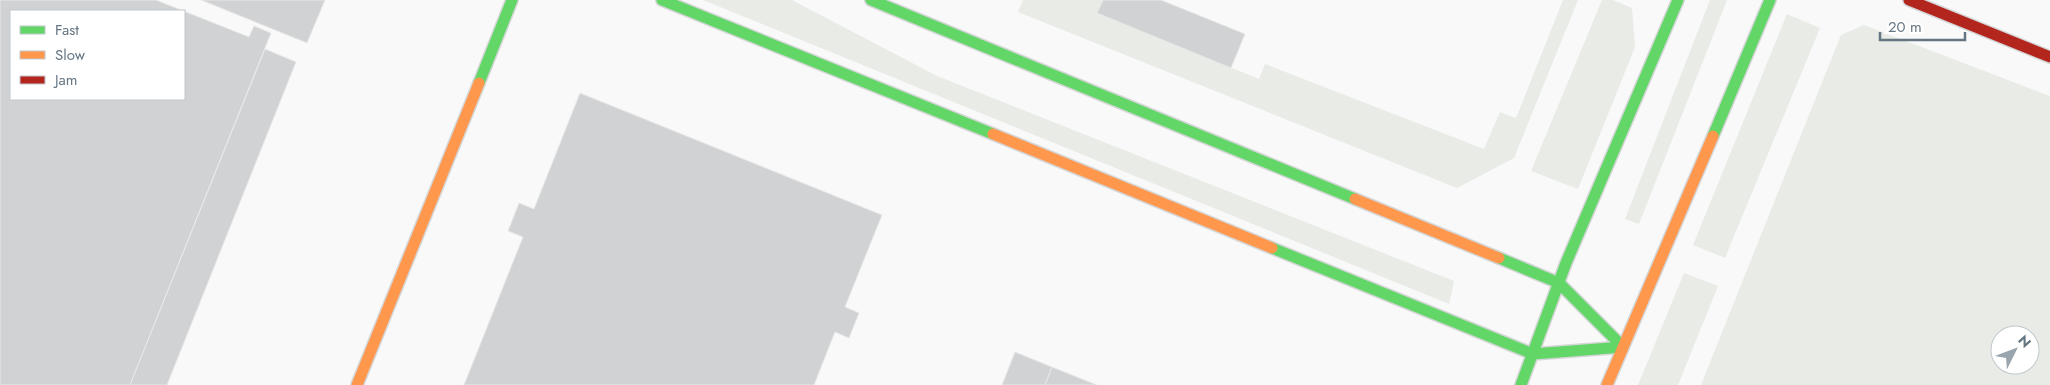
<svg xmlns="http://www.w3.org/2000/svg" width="2050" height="385" font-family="Jost,sans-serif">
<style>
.green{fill:#e8ebe6;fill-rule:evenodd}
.building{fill:#d0d2d3;stroke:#e8e8e8;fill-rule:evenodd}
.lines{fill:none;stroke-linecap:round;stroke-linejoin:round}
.fast-casing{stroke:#d5d6d7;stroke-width:14}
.slow-casing{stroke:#d5d6d7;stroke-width:14}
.jam-casing{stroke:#d5d6d7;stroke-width:14}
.fast{stroke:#63d668;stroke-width:11}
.slow{stroke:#ff974d;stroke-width:11}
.jam{stroke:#b3261e;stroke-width:11}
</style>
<rect width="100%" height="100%" fill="#f9f9f9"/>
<g class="green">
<polygon points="703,0 792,0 937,76 1454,281 1449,304"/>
<polygon points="1023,0 1103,0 1098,13 1259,79 1265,64 1484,149 1500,112 1516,118 1563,0 1578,0 1514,158 1457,188 1018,12"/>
<polygon points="1602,0 1613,0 1632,8 1635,47 1578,189 1531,171"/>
<polygon points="1710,0 1727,0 1639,224 1625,219"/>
<polygon points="1787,14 1820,28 1725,258 1693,245"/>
<path d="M 1864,25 L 2050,96 L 2050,385 L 1701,385 L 1841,35 ZM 2000,335 L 2030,335 L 2030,365 L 2000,365 Z"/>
<polygon points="1684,273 1718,286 1678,385 1638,385"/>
</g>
<g class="building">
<path d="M 0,0 L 156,0 L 249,37 L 254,26 L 271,33 L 130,385 L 0,385 ZM 11,11 L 184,11 L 184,99 L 11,99 Z"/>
<polygon points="201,0 325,0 307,43"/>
<polygon points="1103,0 1161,0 1245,34 1231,68 1097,13"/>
<polygon points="265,49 296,62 167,385 130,385"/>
<polygon points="580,93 882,215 845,307 859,313 849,338 835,332 814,385 464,385 523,237 508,231 519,203 534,209"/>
<polygon points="1015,352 1052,367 1045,385 1002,385"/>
<polygon points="1052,367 1097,385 1045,385"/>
</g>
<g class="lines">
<g class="fast-casing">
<g id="fast">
<polyline points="662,0 993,134"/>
<polyline points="871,0 1355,199"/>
<polyline points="479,83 512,0"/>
<polyline points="1713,136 1770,0"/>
<polyline points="1272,248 1533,354 1623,347"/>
<polyline points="1499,258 1559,283 1623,347"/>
<polyline points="1521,385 1566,263 1678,0"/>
</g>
</g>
<g class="slow-casing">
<g id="slow">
<polyline points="993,134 1272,248"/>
<polyline points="1355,199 1499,258"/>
<polyline points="357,385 479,83"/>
<polyline points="1607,385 1713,136"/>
</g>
</g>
<g class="jam-casing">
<polyline id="jam" points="1909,0 2050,57"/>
</g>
<use href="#fast" class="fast"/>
<use href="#slow" class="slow"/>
<use href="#jam" class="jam"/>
</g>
<rect x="10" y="10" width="175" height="90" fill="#ffffff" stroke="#c1c8cd"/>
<rect x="20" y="26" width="25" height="8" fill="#63d668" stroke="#c1c8cd"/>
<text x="55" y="35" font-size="15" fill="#657683">Fast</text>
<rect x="20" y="51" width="25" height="8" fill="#ff974d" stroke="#c1c8cd"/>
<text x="55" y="60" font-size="15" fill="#657683">Slow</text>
<rect x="20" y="76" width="25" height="8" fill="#b3261e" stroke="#c1c8cd"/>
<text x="55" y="85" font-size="15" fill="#657683">Jam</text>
<g transform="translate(2015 350) rotate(48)"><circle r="24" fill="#ffffff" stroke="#c1c8cd"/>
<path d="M0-4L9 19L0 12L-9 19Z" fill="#99a4ac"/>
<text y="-8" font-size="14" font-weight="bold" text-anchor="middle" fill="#657683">N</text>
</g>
<path d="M1880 32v8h85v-8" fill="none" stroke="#657683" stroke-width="2.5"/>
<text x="1888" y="32" font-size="15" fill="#657683" stroke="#ffffff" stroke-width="4" paint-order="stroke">20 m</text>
</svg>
